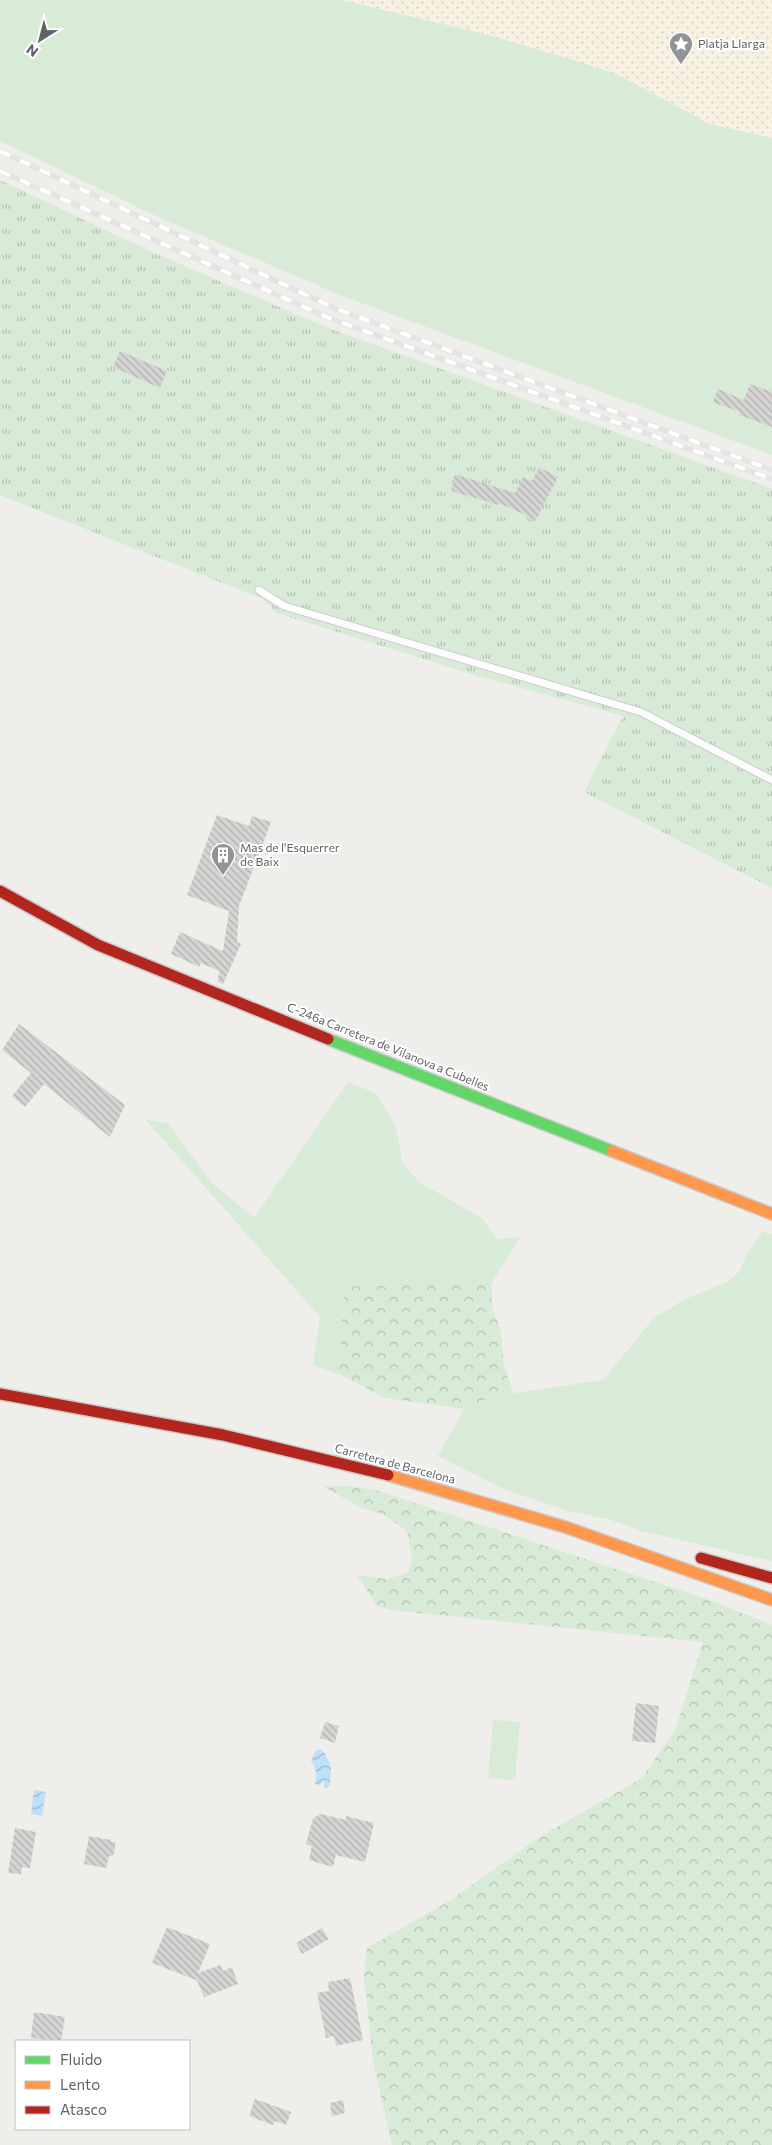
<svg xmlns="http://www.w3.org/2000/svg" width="772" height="2145" font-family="Commissioner,sans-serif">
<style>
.grass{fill:#d8ebd6}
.forest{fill:url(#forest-crowns)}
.sand{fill:url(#sand-dots)}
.park{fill:url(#park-tufts)}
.water{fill:url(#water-waves)}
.building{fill:url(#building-back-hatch)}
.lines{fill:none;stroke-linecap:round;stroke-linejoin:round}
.lane-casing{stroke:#cbcccc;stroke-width:9}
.fast-casing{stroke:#cacacb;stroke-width:14}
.slow-casing{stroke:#cacacb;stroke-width:14}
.jam-casing{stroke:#cacacb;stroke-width:14}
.lane{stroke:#fdfcfc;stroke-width:7}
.fast{stroke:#63d668;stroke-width:11}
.slow{stroke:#ff974d;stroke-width:11}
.jam{stroke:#b3261e;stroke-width:11}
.rail-casing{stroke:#e4e4e4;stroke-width:5.5}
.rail{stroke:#fff;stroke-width:4;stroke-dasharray:11;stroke-linecap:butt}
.labels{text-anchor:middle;stroke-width:4;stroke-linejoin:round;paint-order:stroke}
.poi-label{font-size:12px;fill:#5f6368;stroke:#fff;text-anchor:start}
.street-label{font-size:12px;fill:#5f6368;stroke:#fff}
</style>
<defs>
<pattern id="forest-crowns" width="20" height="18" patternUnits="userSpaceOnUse" patternTransform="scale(1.25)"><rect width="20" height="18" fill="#d8ebd6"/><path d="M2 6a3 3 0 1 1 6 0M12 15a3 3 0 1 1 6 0" fill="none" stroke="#b2c2b1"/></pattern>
<pattern id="sand-dots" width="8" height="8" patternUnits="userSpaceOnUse" patternTransform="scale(1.25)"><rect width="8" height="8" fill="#f6f1e1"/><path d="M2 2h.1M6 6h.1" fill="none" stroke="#d5d1c4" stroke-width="1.8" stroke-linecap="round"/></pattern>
<pattern id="park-tufts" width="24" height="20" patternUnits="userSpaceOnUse" patternTransform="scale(1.25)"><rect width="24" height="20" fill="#d8ebd6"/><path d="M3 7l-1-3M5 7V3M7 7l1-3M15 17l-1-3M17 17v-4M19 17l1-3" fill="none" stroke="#b2c2b1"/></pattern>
<pattern id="water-waves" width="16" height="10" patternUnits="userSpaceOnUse" patternTransform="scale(1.25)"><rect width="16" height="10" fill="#bfe0f9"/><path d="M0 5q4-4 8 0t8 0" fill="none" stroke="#9eb9cd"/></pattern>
<pattern id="building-back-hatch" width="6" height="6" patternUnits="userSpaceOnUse" patternTransform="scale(1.25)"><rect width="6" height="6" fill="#d6d5d3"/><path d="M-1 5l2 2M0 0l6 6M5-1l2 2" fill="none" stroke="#b1b0af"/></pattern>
</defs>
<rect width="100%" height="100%" fill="#efeeea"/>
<g class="grass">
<polygon points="0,0 341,0 477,32 564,57 617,74 710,124 772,138 772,455 340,295 156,216 0,141"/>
<polygon points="348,1082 376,1093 396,1126 402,1162 419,1182 482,1218 497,1239 520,1237 491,1284 344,1286 339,1374 313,1365 320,1317 145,1119 169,1124 211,1182 254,1218"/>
<polygon points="763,1231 772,1234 772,1561 642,1531 608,1519 568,1511 506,1490 438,1456 464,1409 494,1396 603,1380 654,1318 685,1299 727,1282 739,1272 746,1256"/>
<polygon points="493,1720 520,1722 515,1780 488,1778"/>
</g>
<g class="forest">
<polygon points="491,1284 493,1310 501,1332 504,1365 513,1393 494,1396 464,1409 385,1398 339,1374 344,1286"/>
<polygon points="323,1486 349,1486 376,1490 704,1598 772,1625 772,2145 392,2145 373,2062 364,1975 367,1948 451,1900 538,1838 642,1778 676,1728 703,1642 390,1610 377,1606 357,1575 387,1579 408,1573 412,1560 407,1531 383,1514 361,1508"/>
</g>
<polygon class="sand" points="341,0 772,0 772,138 710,124 617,74 564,57 477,32"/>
<polygon class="park" points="0,180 141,247 323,326 772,489 772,888 584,792 623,716 471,674 277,613 262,599 0,495"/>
<g class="water">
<path d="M 320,1749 L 325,1753 L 331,1767 L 330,1785 L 327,1788 L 324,1787 L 324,1780 L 319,1786 L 315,1783 C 317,1777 316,1766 311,1762 L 315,1751 Z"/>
<polygon points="34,1790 46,1792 42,1816 31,1814"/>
</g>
<g class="building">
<polygon points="120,351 167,371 160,388 113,367"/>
<polygon points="750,384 772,392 772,427 739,415 740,412 713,402 718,389 744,400"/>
<polygon points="539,467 558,477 536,520 499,503 499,505 451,491 455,474 515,493 523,477 532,481"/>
<polygon points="217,815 249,826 252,816 271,822 239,906 237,942 241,944 223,984 218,982 219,971 201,963 199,967 171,954 180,932 223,951 229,911 187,895"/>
<polygon points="19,1024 125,1105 110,1137 44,1084 25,1107 12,1096 31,1073 2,1050"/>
<polygon points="636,1703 659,1706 655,1743 632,1741"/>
<polygon points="325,1722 339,1726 335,1743 320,1738"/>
<polygon points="320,1814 346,1820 346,1816 374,1823 365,1862 336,1855 333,1867 309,1860 312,1846 306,1844 313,1819"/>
<polygon points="15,1828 36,1832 30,1868 22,1867 21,1874 8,1873"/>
<polygon points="89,1836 111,1840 111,1842 116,1842 113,1856 109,1856 106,1868 84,1864"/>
<polygon points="167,1927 210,1944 198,1973 220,1965 223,1971 232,1967 238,1984 204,1997 196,1978 196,1980 152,1963"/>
<polygon points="322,1928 329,1939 302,1954 296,1943"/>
<polygon points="350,1978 363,2040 336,2046 334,2036 326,2038 317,1993 329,1991 328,1982"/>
<polygon points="34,2012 65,2017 61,2041 31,2038"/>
<polygon points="255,2099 291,2112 286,2125 275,2121 273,2125 249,2116"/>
<polygon points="343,2100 345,2113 332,2116 330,2103"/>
</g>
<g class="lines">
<g class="lane-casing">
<polyline id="lane" points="259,590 284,606 641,712 772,780"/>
</g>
<g class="fast-casing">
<polyline id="fast" points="328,1039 612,1151"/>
</g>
<g class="slow-casing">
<g id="slow">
<polyline points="612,1151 772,1214"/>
<polyline points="388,1475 565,1527 772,1600"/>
</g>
</g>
<g class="jam-casing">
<g id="jam">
<polyline points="0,891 98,945 328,1039"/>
<polyline points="0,1394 223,1435 388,1475"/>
<polyline points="701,1558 772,1578"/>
</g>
</g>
<use href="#lane" class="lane"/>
<use href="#fast" class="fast"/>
<use href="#slow" class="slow"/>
<use href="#jam" class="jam"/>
<g class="rail-casing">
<g id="rail">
<polyline points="0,151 334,308 772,470"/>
<polyline points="0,171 329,318 772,479"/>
</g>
</g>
<use href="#rail" class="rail"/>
</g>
<defs>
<g id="sight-pin" transform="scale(1.25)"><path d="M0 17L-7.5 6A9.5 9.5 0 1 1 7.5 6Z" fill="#919496" stroke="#fff"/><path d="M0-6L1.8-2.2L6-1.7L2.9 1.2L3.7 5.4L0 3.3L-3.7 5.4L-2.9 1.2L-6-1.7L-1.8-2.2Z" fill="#fff"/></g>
<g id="building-pin" transform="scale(1.25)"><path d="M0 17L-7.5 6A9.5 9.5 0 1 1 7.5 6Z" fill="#919496" stroke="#fff"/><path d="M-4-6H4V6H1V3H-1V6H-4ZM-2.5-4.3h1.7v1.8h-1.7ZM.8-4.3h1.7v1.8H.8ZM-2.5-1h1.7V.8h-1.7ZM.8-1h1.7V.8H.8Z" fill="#fff"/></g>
</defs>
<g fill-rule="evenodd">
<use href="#sight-pin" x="681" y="44"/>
<use href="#building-pin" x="223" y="855"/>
</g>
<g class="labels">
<g class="poi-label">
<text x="698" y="48">Platja Llarga</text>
<text x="240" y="852">Mas de l'Esquerrer<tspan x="240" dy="14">de Baix</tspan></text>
</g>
<g class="street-label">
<text transform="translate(388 1047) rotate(22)" y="4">C-246a Carretera de Vilanova a Cubelles</text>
<text transform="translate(395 1464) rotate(15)" y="4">Carretera de Barcelona</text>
</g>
</g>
<rect x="15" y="2040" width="175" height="90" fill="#ffffff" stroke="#bfc1c3"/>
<rect x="25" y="2056" width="25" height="8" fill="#63d668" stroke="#bfc1c3"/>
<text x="60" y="2065" font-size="15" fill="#5f6368">Fluido</text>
<rect x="25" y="2081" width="25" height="8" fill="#ff974d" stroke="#bfc1c3"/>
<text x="60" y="2090" font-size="15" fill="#5f6368">Lento</text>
<rect x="25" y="2106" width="25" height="8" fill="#b3261e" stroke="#bfc1c3"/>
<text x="60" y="2115" font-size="15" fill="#5f6368">Atasco</text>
<g transform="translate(40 40) rotate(216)" stroke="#ffffff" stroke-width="4" paint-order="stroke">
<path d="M0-4L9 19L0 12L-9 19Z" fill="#5f6368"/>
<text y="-8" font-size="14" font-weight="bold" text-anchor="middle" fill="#5f6368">N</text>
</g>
</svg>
